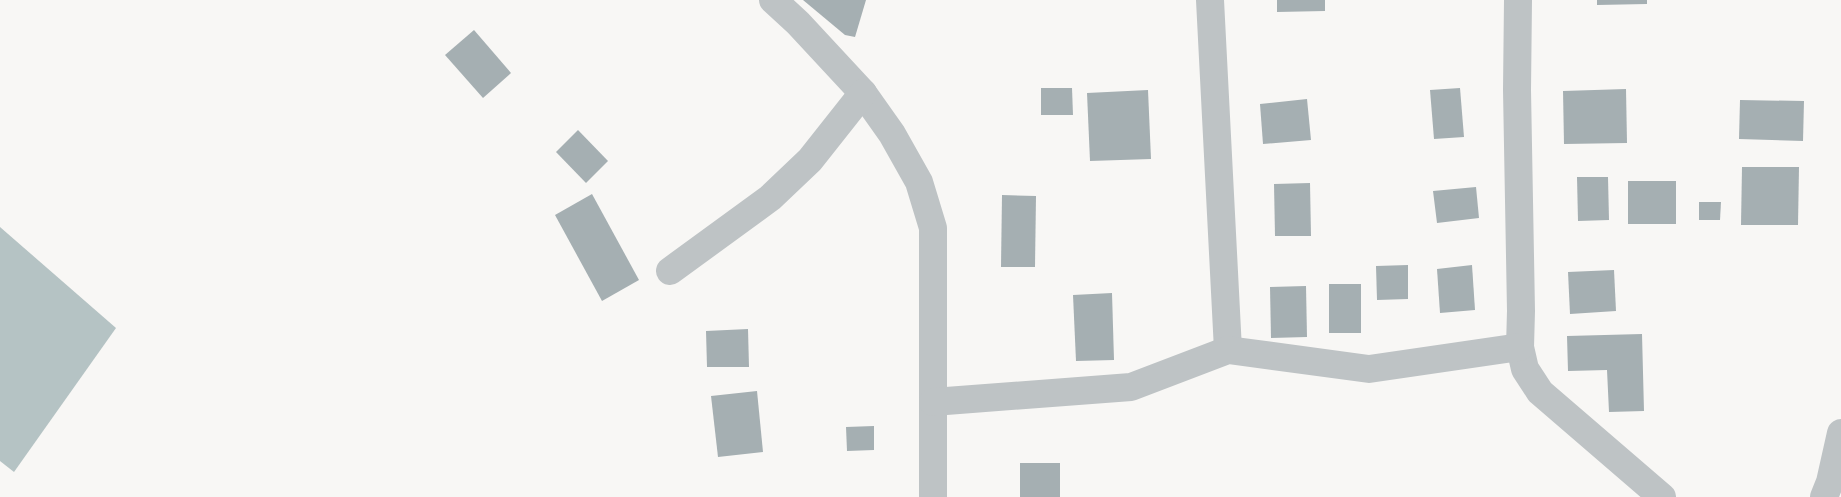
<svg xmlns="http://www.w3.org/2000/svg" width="1841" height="497" font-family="'Alegreya Sans',sans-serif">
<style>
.water{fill:#b5c3c4}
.building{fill:#a5afb2}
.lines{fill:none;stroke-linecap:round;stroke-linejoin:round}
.minor{stroke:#bec3c5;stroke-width:28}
</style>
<rect width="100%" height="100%" fill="#f8f7f5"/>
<polygon class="water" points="0,227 116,328 14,472 0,461"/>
<g class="building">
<polygon points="803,0 866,0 855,37 845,35"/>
<polygon points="1277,0 1325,0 1325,11 1277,12"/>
<polygon points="1597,0 1647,0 1647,4 1597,5"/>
<polygon points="474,30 511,73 483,98 445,55"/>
<polygon points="1041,88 1072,88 1073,115 1041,115"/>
<polygon points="1460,88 1464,137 1434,139 1430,90"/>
<polygon points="1626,89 1627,143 1564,144 1563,91"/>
<polygon points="1148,90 1151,159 1090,161 1087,93"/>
<polygon points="1307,99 1311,140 1263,144 1260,104"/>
<polygon points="1740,100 1804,101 1803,141 1739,139"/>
<polygon points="578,130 608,161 586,183 556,152"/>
<polygon points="1742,167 1799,167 1798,225 1741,225"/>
<polygon points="1577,177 1608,177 1609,220 1578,221"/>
<rect x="1628" y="181" width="48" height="43"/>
<polygon points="1310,183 1311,236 1275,236 1274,184"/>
<polygon points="1476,187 1479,218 1437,223 1433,191"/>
<polygon points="592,194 639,280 602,301 555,215"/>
<polygon points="1002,195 1036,196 1035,267 1001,267"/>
<polygon points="1699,202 1721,202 1720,220 1699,220"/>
<polygon points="1408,265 1408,299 1377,300 1376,266"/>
<polygon points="1472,265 1475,310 1440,313 1437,269"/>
<polygon points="1614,270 1616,311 1570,314 1568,272"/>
<rect x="1329" y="284" width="32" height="49"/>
<polygon points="1306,286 1307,337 1271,338 1270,287"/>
<polygon points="1112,293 1114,360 1076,361 1073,295"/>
<polygon points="748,329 749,367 707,367 706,331"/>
<polygon points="1642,334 1644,411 1609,412 1607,370 1568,371 1567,336"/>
<polygon points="757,391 763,452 718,457 711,396"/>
<polygon points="874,426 874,450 847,451 846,427"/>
<rect x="1020" y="463" width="40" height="34"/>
</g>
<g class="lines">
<g class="minor">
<polyline points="773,0 798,23 863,93 892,134 919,182 933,228 933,497"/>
<polyline points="1210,0 1228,350"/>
<polyline points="1518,0 1517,90 1521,311 1520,347 1525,369 1540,392 1662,497"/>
<polyline points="670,271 770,198 810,160 863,93"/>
<polyline points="933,402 1131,387 1228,350 1369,369 1520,347"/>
<polyline points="1824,497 1830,482 1841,433"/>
</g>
</g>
</svg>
